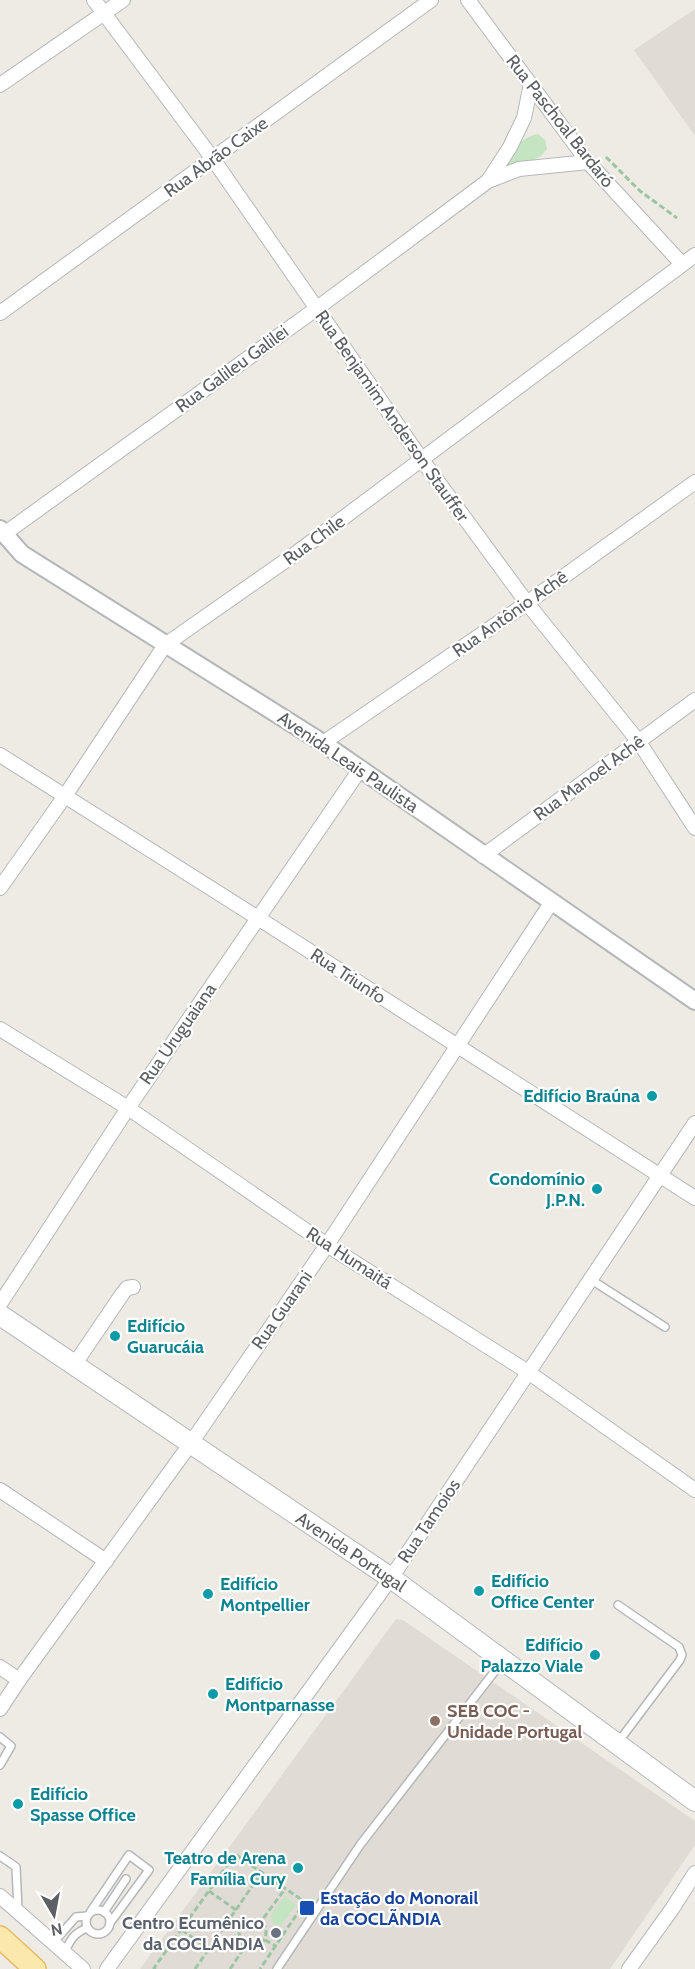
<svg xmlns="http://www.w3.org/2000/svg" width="695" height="1969" font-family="Cabin,sans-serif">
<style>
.education{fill:#e0dcd5}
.green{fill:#c4e4c2}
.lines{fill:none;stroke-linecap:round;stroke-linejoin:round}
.service-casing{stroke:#b4b7ba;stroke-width:10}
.minor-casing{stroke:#b4b7ba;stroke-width:16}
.tertiary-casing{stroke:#b4b7ba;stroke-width:20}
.secondary-casing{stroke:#b5b9bd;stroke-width:22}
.primary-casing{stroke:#e9b962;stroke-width:24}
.path{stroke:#9cc5a4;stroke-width:3;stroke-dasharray:6 3;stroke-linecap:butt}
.service{stroke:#fff;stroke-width:7}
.minor{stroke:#fff;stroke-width:14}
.tertiary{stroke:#fff;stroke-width:16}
.secondary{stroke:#fff;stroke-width:20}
.primary{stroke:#fae8ac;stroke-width:21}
.culture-dot{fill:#0f9aa8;stroke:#fff;stroke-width:2}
.education-dot{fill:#8d6e63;stroke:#fff;stroke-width:2}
.transit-dot{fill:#1a4fb4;stroke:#fff;stroke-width:2}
.worship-dot{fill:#6b7280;stroke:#fff;stroke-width:2}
.labels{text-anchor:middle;stroke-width:4.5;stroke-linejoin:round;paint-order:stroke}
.street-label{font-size:18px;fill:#5c6064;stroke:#fff}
.culture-label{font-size:18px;font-weight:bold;fill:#0d838f;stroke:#fff;text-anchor:start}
.education-label{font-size:18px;font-weight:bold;fill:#785e54;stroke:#fff;text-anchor:start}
.transit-label{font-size:18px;font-weight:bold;fill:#164399;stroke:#fff;text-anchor:start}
.worship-label{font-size:18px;font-weight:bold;fill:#5b616d;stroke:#fff;text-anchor:end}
</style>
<rect width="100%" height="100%" fill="#eeebe4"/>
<g class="education">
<polygon points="695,9 695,136 634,50"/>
<polygon points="396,1619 403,1620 695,1821 695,1845 610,1969 140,1969"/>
</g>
<g class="green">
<path d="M 538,134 L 545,140 L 547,149 L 540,157 L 510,168 L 507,164 C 516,149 519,138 538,134 Z"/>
<polygon points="285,1896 296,1905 281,1926 273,1924 270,1916"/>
</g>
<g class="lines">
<g class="service-casing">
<g id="service">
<polyline points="590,1279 665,1327"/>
<polyline points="618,1605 679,1647 682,1655 680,1660 619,1741"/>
<polyline points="0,1737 11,1746 0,1765"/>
<polyline points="0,1856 16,1867 18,1910"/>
<circle cx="98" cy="1922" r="12"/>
<polyline points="91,1911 129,1855 149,1870 110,1923"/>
<polyline points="104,1912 126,1879"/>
<polyline points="53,1943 76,1917 87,1916"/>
<path d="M 64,1953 C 70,1941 74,1932 88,1928"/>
<polyline points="277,1969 360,1845 502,1662"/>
</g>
</g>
<g class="minor-casing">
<g id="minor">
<polyline points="94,0 213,159 422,460 527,603 639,742 695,828"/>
<polyline points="468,0 588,162 682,264"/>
<polyline points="0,85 123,0"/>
<polyline points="488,181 510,147 524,118 531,84"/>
<polyline points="0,313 431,0"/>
<polyline points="4,534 316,309 488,181 519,169 588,162"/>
<polyline points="323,743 527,603 695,482"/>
<polyline points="0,755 258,918 695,1198"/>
<polyline points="483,856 695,700"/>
<polyline points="0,888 65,796 165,645 295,554 695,255"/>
<polyline points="0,1029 128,1108 327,1245 528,1372 695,1490"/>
<polyline points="0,1304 128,1108 361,768"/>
<polyline points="74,1365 123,1293 127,1288 133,1287"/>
<polyline points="0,1490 106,1561"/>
<polyline points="0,1667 19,1680"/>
<polyline points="0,1709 19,1680 191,1443 327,1245 551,903"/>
<polyline points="0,1896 83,1969"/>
<polyline points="107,1969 391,1578 695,1123"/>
<polyline points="629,1969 672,1909 695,1873"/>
</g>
</g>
<g class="tertiary-casing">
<polyline id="tertiary" points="0,529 22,554 323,743 695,1001"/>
</g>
<g class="secondary-casing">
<polyline id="secondary" points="0,1315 391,1578 695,1801"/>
</g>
<g class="primary-casing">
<polyline id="primary" points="0,1937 35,1969"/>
</g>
<g class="path">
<polyline points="606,157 640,191 677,218"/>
<polyline points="209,1891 236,1910"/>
<polyline points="230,1918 244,1926"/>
<polyline points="182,1930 209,1949"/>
<polyline points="265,1940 276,1946"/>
<path d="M 244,1948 C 262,1951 272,1935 262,1920"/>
<polyline points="156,1969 154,1968 235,1854 305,1902 260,1969"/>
<polyline points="195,1969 262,1872"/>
<polyline points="230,1969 244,1948 240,1941 239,1932 248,1923 262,1920 285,1889"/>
</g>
<use href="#service" class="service"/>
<use href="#minor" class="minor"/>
<use href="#tertiary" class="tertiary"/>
<use href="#secondary" class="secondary"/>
<use href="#primary" class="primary"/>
</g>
<g class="culture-dot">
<circle cx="652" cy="1096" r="6"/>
<circle cx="597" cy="1189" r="6"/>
<circle cx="115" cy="1336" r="6"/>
<circle cx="479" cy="1591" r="6"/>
<circle cx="208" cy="1594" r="6"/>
<circle cx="595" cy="1655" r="6"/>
<circle cx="213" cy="1694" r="6"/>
<circle cx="18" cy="1804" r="6"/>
<circle cx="298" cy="1868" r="6"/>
</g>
<circle class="education-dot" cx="435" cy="1721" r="6"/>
<rect class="transit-dot" x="299" y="1900" width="16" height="16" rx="3"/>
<circle class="worship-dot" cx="276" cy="1933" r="6"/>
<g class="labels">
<g class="street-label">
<text transform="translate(560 121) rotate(52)" y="6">Rua Paschoal Bardaró</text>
<text transform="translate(216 157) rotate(-36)" y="6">Rua Abrão Caixe</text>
<text transform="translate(232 369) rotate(-36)" y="6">Rua Galileu Galilei</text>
<text transform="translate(392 416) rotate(55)" y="6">Rua Benjamim Anderson Stauffer</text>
<text transform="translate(314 540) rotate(-36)" y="6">Rua Chile</text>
<text transform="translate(510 614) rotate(-35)" y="6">Rua Antônio Achê</text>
<text transform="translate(348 762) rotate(34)" y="6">Avenida Leais Paulista</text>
<text transform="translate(589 778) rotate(-36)" y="6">Rua Manoel Achê</text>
<text transform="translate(348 976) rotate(33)" y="6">Rua Triunfo</text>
<text transform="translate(178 1034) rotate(-55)" y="6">Rua Uruguaiana</text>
<text transform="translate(349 1258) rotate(33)" y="6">Rua Humaitá</text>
<text transform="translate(282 1310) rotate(-55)" y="6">Rua Guarani</text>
<text transform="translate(429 1521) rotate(-56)" y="6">Rua Tamoios</text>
<text transform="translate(351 1552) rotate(34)" y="6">Avenida Portugal</text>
</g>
<g class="culture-label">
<text x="640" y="1102" text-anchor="end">Edifício Braúna</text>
<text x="585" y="1185" text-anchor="end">Condomínio<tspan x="585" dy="21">J.P.N.</tspan></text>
<text x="127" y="1332">Edifício<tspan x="127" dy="21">Guarucáia</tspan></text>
<text x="491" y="1587">Edifício<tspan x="491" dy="21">Office Center</tspan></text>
<text x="220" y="1590">Edifício<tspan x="220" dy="21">Montpellier</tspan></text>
<text x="583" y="1651" text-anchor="end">Edifício<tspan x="583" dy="21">Palazzo Viale</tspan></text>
<text x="225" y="1690">Edifício<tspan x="225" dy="21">Montparnasse</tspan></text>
<text x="30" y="1800">Edifício<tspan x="30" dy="21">Spasse Office</tspan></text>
<text x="286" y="1864" text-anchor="end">Teatro de Arena<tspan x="286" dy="21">Família Cury</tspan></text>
</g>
<g class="education-label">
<text x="447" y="1717">SEB COC -<tspan x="447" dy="21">Unidade Portugal</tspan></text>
</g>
<g class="transit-label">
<text x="320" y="1904">Estação do Monorail<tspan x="320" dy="21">da COCLÃNDIA</tspan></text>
</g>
<g class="worship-label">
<text x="264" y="1929">Centro Ecumênico<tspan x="264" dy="21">da COCLÂNDIA</tspan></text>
</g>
</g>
<g transform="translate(54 1915) rotate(170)" stroke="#ffffff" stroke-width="4.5" paint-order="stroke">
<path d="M0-4.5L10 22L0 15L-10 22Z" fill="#5c6064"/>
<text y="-9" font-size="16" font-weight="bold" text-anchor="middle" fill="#5c6064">N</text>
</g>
</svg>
